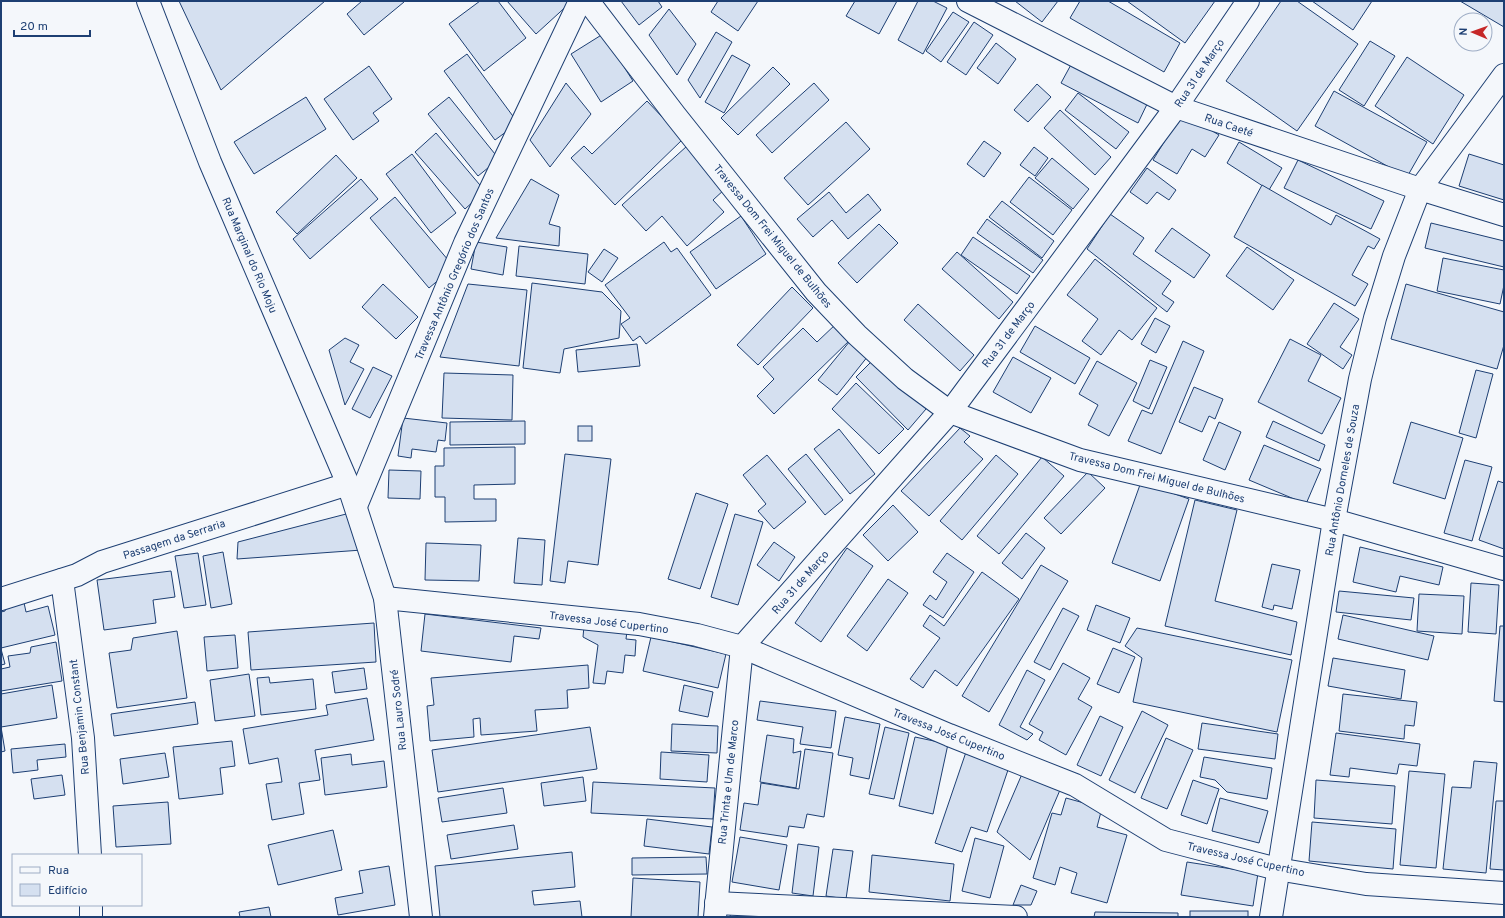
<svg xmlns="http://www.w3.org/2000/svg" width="1505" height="918" font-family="Overpass,sans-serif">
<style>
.building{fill:#d5e0f0;stroke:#1d3f73}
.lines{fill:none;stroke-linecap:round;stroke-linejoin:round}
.minor-casing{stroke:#1d3f73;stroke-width:24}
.major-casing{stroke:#1d3f73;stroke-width:24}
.minor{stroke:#f4f7fb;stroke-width:22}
.major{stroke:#f4f7fb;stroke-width:22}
.labels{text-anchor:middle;stroke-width:3;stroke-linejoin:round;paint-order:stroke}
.street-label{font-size:11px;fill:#1d3f73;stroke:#f4f7fb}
</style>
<rect width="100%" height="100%" fill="#f4f7fb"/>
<g class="building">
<polygon points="179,1 325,1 221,90"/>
<polygon points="362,1 403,1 404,2 364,35 347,14"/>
<polygon points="480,1 498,1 526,38 484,71 449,24"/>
<polygon points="507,1 570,1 571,2 536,34"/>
<polygon points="621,1 658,1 662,7 639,25"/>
<polygon points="718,1 758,1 738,31 711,12"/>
<polygon points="855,1 897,1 879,34 846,16"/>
<polygon points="918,1 933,1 947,8 923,54 898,40"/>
<polygon points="1015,1 1058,1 1042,22"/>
<polygon points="1080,1 1108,1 1180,43 1164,72 1070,18"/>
<polygon points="1127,1 1215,1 1185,43"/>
<polygon points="1281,1 1297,1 1358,44 1297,131 1226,81"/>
<polygon points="1312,1 1372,1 1353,30"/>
<polygon points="1460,1 1504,1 1504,27"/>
<polygon points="669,9 696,44 677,75 649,35"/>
<polygon points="953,12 969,22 941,62 926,51"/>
<polygon points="974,22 993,35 966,75 947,62"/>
<polygon points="716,32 732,42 700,98 688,80"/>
<polygon points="603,34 633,81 601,102 571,54"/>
<polygon points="1370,41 1395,56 1364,106 1339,90"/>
<polygon points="996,43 1016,59 998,84 977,68"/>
<polygon points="467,54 518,123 495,140 444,71"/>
<polygon points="732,55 750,65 724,113 705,102"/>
<polygon points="1407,57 1464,95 1433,144 1375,106"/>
<polygon points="1073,61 1149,100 1138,123 1061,83"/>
<polygon points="369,66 392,99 373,113 379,121 353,140 324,99"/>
<polygon points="773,67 790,84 738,135 721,118"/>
<polygon points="566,83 591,114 550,167 530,140"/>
<polygon points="814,83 829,100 772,153 756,135"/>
<polygon points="1037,84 1051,97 1028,122 1014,110"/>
<polygon points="1334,91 1427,142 1407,177 1315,126"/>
<polygon points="1078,93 1129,132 1116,149 1065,110"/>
<polygon points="306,97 326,129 254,174 234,142"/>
<polygon points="449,97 499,159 478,176 428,114"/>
<polygon points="647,101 683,139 615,205 571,158 584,146 592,154"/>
<polygon points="1060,110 1111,157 1095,175 1044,128"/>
<polygon points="1182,113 1219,135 1205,157 1192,149 1177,174 1153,160"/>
<polygon points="846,122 870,149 808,205 784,178"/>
<polygon points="436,133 485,191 465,209 415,152"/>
<polygon points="984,141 1001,153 984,177 967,164"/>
<polygon points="1239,142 1282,168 1269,190 1227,163"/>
<polygon points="687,146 725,189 713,200 724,212 687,246 662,216 646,231 622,205"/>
<polygon points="1034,147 1048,158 1035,176 1020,165"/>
<polygon points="412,154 456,213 431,233 386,174"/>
<polygon points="1469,154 1504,165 1504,200 1459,186"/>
<polygon points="336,155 357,178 297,234 276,212"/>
<polygon points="1052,158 1089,189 1073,209 1035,178"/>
<polygon points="1298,160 1384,201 1371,229 1284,188"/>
<polygon points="1147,168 1176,190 1169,200 1157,192 1147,204 1130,192"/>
<polygon points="1029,177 1072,210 1053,235 1010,202"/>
<polygon points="361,179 378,199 310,259 293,239"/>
<polygon points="531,179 559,195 549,224 560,227 559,246 496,238"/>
<polygon points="1262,185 1331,225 1336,215 1380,239 1374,249 1368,246 1352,275 1368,284 1355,306 1234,237"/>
<polygon points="829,192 846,213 868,194 881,210 848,239 832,220 813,237 797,219"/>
<polygon points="395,197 454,267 429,288 370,218"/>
<polygon points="1002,201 1054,241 1042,258 989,217"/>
<polygon points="1110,214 1144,238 1133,254 1171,281 1162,294 1174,302 1167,312 1087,249"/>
<polygon points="741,216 766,254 716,289 690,252"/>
<polygon points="987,219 1043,260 1033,273 977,233"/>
<polygon points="1431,223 1504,241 1504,267 1425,248"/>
<polygon points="879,224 898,243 857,283 838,263"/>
<polygon points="1172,228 1210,255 1194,278 1155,251"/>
<polygon points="973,237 1030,276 1017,294 961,255"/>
<polygon points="476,242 507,247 503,275 471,269"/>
<polygon points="664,242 671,252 677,248 711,295 646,344 640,336 633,341 621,324 630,318 605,285"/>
<polygon points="519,246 588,254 585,284 516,276"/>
<polygon points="1247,247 1294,280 1273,310 1226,276"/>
<polygon points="604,249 618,258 602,282 588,272"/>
<polygon points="957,252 1013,302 999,319 942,269"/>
<polygon points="1443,258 1504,270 1504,285 1500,304 1437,291"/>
<polygon points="1095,259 1157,308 1132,340 1119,330 1101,355 1082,341 1098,319 1067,295"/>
<polygon points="532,283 602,292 621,311 619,338 564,349 560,373 523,368"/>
<polygon points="383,284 418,317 396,339 362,307"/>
<polygon points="468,284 527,290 519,366 440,357"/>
<polygon points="1406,284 1504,312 1504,345 1497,369 1391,339"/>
<polygon points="792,287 813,308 758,365 737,345"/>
<polygon points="1334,303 1359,319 1340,347 1352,355 1343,369 1307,344"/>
<polygon points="918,304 974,355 960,371 904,320"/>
<polygon points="1155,318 1170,326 1156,353 1141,344"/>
<polygon points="837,323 852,338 774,414 757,396 774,379 763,367 803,328 817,342"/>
<polygon points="1035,326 1090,358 1075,384 1020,352"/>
<polygon points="345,338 359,345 350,362 364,369 345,405 329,350"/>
<polygon points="1290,339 1321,355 1308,381 1341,398 1322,434 1258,402"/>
<polygon points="850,341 868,356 837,395 818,380"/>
<polygon points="1183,341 1204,351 1161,454 1128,441 1142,410 1152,414"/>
<polygon points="637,344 640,366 578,372 576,350"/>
<polygon points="1013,357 1051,378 1031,413 993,392"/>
<polygon points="873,360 926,409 908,430 856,377"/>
<polygon points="1150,360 1167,367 1149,409 1133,401"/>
<polygon points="1097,361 1137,383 1109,436 1088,425 1098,405 1079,394"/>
<polygon points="373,367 392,376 370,418 352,409"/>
<polygon points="1476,370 1493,374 1476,438 1459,433"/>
<polygon points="444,373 513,375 512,420 442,418"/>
<polygon points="856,383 904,429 879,454 832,409"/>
<polygon points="1194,387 1223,399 1215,419 1209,416 1202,432 1179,422"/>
<polygon points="403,418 447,423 445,441 438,440 436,452 412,449 411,458 398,456"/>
<polygon points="525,421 525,444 450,445 450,422"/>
<polygon points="1273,421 1325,445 1319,461 1266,437"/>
<polygon points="1219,422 1241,432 1225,470 1203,460"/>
<polygon points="1411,422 1463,438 1445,499 1393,483"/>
<rect x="578" y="426" width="14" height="15"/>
<polygon points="960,428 970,436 964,442 983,459 929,516 901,491"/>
<polygon points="839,429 875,474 850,494 814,449"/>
<polygon points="1264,445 1321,469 1306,504 1249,480"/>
<polygon points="515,447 515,484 474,485 474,499 496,499 496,521 445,522 445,497 435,497 435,466 444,466 444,448"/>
<polygon points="565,454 611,459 598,565 568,561 565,583 550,581"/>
<polygon points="806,454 843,500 825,515 788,469"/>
<polygon points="767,455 806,502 774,529 758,511 766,504 743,475"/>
<polygon points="996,455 1018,474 962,540 940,521"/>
<polygon points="1042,457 1064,476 999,554 977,536"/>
<polygon points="1465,460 1492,467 1472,541 1444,533"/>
<polygon points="389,470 421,471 420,499 388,498"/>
<polygon points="1088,472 1105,488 1061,534 1044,518"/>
<polygon points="1498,481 1504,483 1504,549 1479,540"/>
<polygon points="1141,482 1189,499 1160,581 1112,563"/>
<polygon points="696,493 728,504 700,589 668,579"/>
<polygon points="1195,500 1237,510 1215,601 1297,622 1291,655 1165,626"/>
<polygon points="893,505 918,532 888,561 863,535"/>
<polygon points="350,513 362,550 237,559 238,542"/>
<polygon points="735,514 763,522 738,605 711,597"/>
<polygon points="1026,533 1045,548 1022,579 1002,563"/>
<polygon points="518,538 545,540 542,585 514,583"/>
<polygon points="774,542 795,557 779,581 757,565"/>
<polygon points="426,543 481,545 479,581 425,580"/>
<polygon points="1360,547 1443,567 1439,585 1400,576 1396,592 1353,582"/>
<polygon points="847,548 873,566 821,642 795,623"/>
<polygon points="223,552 232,604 211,608 203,556"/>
<polygon points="198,553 206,605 184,608 175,556"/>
<polygon points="947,553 974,572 943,618 923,605 930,595 936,600 947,582 933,572"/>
<polygon points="1272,564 1300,570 1292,609 1274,605 1273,610 1262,607"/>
<polygon points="1041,565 1068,581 989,712 962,696"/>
<polygon points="171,571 175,597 153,600 156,623 104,630 97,580"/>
<polygon points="982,572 1019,599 957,686 935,670 923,688 910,679 940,638 923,626 930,615 944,626"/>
<polygon points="888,579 908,593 867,651 847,636"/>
<polygon points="1471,583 1499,585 1496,634 1468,632"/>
<polygon points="1339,591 1414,598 1411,620 1336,612"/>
<polygon points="1419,594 1464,596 1462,634 1417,631"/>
<polygon points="23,598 26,612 48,606 55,635 1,648 1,612 5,611 7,603"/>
<polygon points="1096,605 1130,618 1120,643 1087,630"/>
<polygon points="1063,608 1079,616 1050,670 1034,662"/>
<polygon points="425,614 541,628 539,639 514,636 511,662 421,651"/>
<polygon points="1343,615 1434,636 1428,660 1338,639"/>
<polygon points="374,623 376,662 251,670 248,632"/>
<polygon points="584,626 627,631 626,639 636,640 635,656 625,655 623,673 607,671 605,684 593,683 598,645 583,637"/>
<polygon points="1500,626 1504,626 1504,702 1494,701"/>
<polygon points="1137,628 1292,660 1277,732 1133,702 1142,658 1125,646"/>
<polygon points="177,631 187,698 117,708 109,653 131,650 133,638"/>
<polygon points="235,635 238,668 207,671 204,637"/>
<polygon points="651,637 726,654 718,688 643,671"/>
<polygon points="56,642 62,681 1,691 1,669 10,667 8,656 30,653 31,647"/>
<polygon points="1113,648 1135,657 1119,693 1097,684"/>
<polygon points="1,649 5,664 1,665"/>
<polygon points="1333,658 1405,670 1401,699 1328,686"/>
<polygon points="1063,663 1090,678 1078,699 1092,707 1066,755 1039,740 1043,732 1029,724"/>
<polygon points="588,665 589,688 567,690 568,708 535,710 537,731 481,735 480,718 473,719 474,737 430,741 427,706 434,705 431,678"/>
<polygon points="364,668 367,689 335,693 332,672"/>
<polygon points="1027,670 1045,680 1020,727 1033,734 1027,740 999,725"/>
<polygon points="249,674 255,716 215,721 210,680"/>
<polygon points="269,677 270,683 313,679 316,709 261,715 257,678"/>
<polygon points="52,685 57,718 1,727 1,694"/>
<polygon points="684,685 713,692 708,717 679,711"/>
<polygon points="1343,694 1417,702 1414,726 1405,725 1404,739 1339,731"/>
<polygon points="367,698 374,740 315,750 320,780 299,783 304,814 272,820 266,784 282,782 278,758 249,764 243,729 328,715 326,705"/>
<polygon points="760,701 836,711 831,748 800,744 803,727 757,720"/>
<polygon points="195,702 198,724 114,736 111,714"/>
<polygon points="1142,711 1168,725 1135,793 1109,780"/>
<polygon points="1100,716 1123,727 1101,776 1077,765"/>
<polygon points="845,717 880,724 869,779 850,775 853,758 838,755"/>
<polygon points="1202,723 1278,734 1275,759 1198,749"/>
<polygon points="672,724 718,726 717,753 671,751"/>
<polygon points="1,727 5,751 1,752"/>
<polygon points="590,727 597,769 438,792 432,750"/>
<polygon points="885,727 909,733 894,799 869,794"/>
<polygon points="1336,733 1420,744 1417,766 1399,764 1397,774 1350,768 1349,777 1330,775"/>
<polygon points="767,735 794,739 793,753 801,751 796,788 760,782"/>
<polygon points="915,737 948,744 933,814 899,806"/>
<polygon points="1166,738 1193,750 1167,809 1141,798"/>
<polygon points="232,741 235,766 220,768 223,794 179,799 173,747"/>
<polygon points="65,744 66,757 37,760 38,770 13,773 11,749"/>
<polygon points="805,749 833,753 824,817 807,814 804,828 789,826 787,837 740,830 744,803 758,805 761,783 799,789"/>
<polygon points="661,752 709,755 707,782 660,779"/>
<polygon points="966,752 1009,767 987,832 971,827 962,852 935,843"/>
<polygon points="165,753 169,777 123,784 120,759"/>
<polygon points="351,754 352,765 384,761 387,787 325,795 321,758"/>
<polygon points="1204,757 1272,768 1267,799 1227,792 1215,780 1200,777"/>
<polygon points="1474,761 1497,763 1486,873 1443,869 1452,787 1471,788"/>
<polygon points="1409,771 1445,774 1436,868 1400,865"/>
<polygon points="1022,774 1060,790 1030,860 997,832"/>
<polygon points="62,775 65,795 34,799 31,779"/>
<polygon points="583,777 586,801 544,806 541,783"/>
<polygon points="1193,780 1219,789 1207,824 1181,815"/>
<polygon points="1316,780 1395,786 1392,824 1314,818"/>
<polygon points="593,782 715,788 713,819 591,813"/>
<polygon points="503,788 507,813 442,822 438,798"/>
<polygon points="1066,798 1102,808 1097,827 1127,835 1107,903 1071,893 1077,873 1060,867 1055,885 1033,878 1052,813 1061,815"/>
<polygon points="1220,798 1268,811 1259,843 1212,831"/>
<polygon points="1496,801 1504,801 1504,870 1490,869"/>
<polygon points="168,802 171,844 116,847 113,806"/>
<polygon points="647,819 712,827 709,854 644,846"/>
<polygon points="1312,822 1396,829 1393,869 1309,861"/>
<polygon points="514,825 518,849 451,859 447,835"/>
<polygon points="333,830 342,870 278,885 268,845"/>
<polygon points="740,837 787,845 779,890 732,882"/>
<polygon points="975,838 1004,846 990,898 962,891"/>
<polygon points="798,844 819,847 813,896 792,893"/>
<polygon points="833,849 853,851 846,899 826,896"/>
<polygon points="572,852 575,887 532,891 534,905 580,901 582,917 440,917 435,866"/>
<polygon points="872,855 954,864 950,901 869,892"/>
<polygon points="706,857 707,874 632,875 632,858"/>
<polygon points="1187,862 1258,873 1253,906 1181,895"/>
<polygon points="389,866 395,905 338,915 335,898 363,893 359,871"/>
<polygon points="633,878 700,882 698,917 631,917"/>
<polygon points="1021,885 1037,891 1031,905 1013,905"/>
<polygon points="269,907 271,917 240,917 239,912"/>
<polygon points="731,910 770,914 770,917 730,917"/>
<rect x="1190" y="911" width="58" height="6"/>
<polygon points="1095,912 1178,913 1178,917 1094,917"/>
</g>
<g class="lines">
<g class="minor-casing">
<g id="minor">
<polyline points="588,1 675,115 816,292 857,335 905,379 950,412 1080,460 1334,520 1504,569"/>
<polyline points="968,1 1176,107 1420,189 1504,215"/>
<polyline points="356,506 465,243 580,1"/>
<polyline points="62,580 83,738 90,855"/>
<polyline points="385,598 639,624 697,635 742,647 949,735 1075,785 1166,840 1277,869 1366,884 1504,893"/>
<polyline points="1,599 77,575 102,562 348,484"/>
<polyline points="716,903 1016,917"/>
<polyline points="91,905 91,917"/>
<polyline points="715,917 742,647 950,412 1176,107 1248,1"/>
<polyline points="1271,917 1334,520 1360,379 1375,318 1394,256 1420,189 1504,75"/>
</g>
</g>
<g class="major-casing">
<polyline id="major" points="148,1 210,162 348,484 385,598 421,917"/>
</g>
<use href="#minor" class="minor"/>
<use href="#major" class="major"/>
</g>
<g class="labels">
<g class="street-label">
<text transform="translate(1199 73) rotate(-56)" y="4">Rua 31 de Março</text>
<text transform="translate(1229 125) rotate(19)" y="4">Rua Caeté</text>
<text transform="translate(773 236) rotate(51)" y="4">Travessa Dom Frei Miguel de Bulhões</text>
<text transform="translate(250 255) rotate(67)" y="4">Rua Marginal do Rio Moju</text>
<text transform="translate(454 274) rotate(-67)" y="4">Travessa Antônio Gregório dos Santos</text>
<text transform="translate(1008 334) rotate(-53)" y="4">Rua 31 de Março</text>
<text transform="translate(1157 477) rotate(14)" y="4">Travessa Dom Frei Miguel de Bulhões</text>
<text transform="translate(1342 480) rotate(-80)" y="4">Rua Antônio Dorneles de Souza</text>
<text transform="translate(174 539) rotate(-18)" y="4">Passagem da Serraria</text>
<text transform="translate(800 582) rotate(-49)" y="4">Rua 31 de Março</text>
<text transform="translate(609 622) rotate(7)" y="4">Travessa José Cupertino</text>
<text transform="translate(398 710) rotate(-96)" y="4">Rua Lauro Sodré</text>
<text transform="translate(79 717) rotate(-96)" y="4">Rua Benjamin Constant</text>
<text transform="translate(949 734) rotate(22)" y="4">Travessa José Cupertino</text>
<text transform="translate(728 782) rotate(-84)" y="4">Rua Trinta e Um de Marco</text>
<text transform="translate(1246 859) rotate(13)" y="4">Travessa José Cupertino</text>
</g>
</g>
<rect width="1505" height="918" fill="none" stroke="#1d3f73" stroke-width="4"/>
<rect x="12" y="854" width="130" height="52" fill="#f4f7fb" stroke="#9eadc5"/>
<rect x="20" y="867" width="20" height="6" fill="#f4f7fb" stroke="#9eadc5"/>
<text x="48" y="874" font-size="12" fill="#1d3f73">Rua</text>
<rect x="20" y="884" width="20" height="12" fill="#d5e0f0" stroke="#9eadc5"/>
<text x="48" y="894" font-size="12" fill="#1d3f73">Edifício</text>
<g transform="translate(1473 32) rotate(272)"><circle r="19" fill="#f4f7fb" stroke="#9eadc5"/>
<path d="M0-3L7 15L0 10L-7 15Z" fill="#c62828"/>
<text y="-6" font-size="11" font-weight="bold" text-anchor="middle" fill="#1d3f73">N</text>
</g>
<path d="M14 30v6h76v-6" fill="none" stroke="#1d3f73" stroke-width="2"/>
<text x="20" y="30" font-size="12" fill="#1d3f73" stroke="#f4f7fb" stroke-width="3" paint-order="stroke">20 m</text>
</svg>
